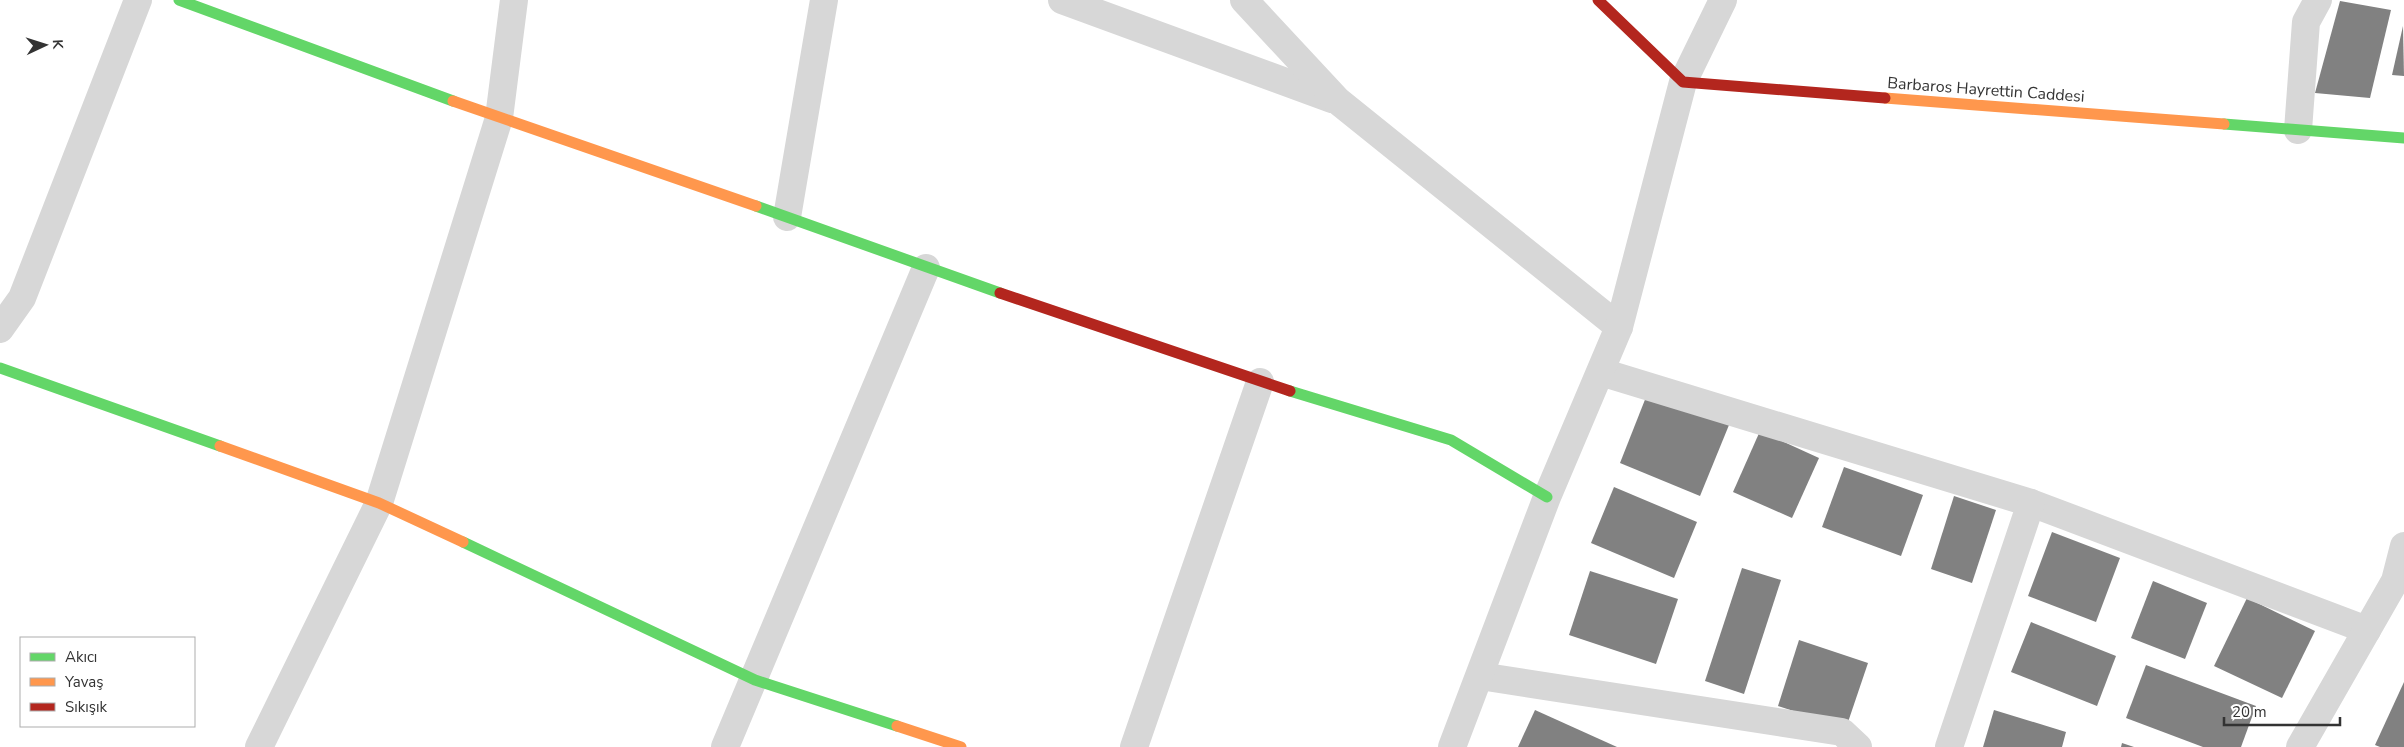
<svg xmlns="http://www.w3.org/2000/svg" width="2404" height="747" font-family="'Nunito Sans',sans-serif">
<style>
.building{fill:#818181}
.lines{fill:none;stroke-linecap:round;stroke-linejoin:round}
.street{stroke:#d7d7d7;stroke-width:28}
.fast{stroke:#63d668;stroke-width:11}
.slow{stroke:#ff974d;stroke-width:11}
.jam{stroke:#b3261e;stroke-width:11}
.labels{text-anchor:middle;stroke-width:5;stroke-linejoin:round;paint-order:stroke}
.street-label{font-size:16px;fill:#333;stroke:#fff}
</style>
<rect width="100%" height="100%" fill="#fff"/>
<g class="building">
<polygon points="2340,1 2391,10 2370,98 2315,93"/>
<polygon points="2403,26 2404,76 2392,75"/>
<polygon points="1648,392 1729,425 1700,496 1620,463"/>
<polygon points="1760,431 1819,458 1792,518 1733,492"/>
<polygon points="1844,467 1923,495 1901,556 1822,527"/>
<polygon points="1614,487 1697,522 1674,578 1591,543"/>
<polygon points="1954,496 1996,510 1972,583 1931,569"/>
<polygon points="2052,532 2120,558 2096,622 2028,596"/>
<polygon points="1742,568 1781,580 1744,694 1705,681"/>
<polygon points="1590,571 1678,599 1656,664 1569,635"/>
<polygon points="2153,581 2207,603 2185,659 2131,638"/>
<polygon points="2247,598 2315,631 2282,698 2214,666"/>
<polygon points="2031,622 2116,656 2097,706 2011,672"/>
<polygon points="1799,640 1868,663 1846,728 1778,706"/>
<polygon points="2146,665 2256,706 2241,747 2203,747 2126,718"/>
<polygon points="2404,682 2404,747 2380,747 2375,745"/>
<polygon points="1535,710 1617,747 1518,747"/>
<polygon points="1994,710 2066,732 2062,747 1983,747"/>
<polygon points="2122,743 2134,747 2121,747"/>
</g>
<g class="lines">
<g class="street">
<polyline points="1062,0 1332,99"/>
<polyline points="1244,0 1338,101 1619,327"/>
<polyline points="2298,130 2306,22 2318,0"/>
<polyline points="787,217 824,0"/>
<polyline points="0,329 22,298 138,0"/>
<polyline points="1601,372 2031,503 2367,630"/>
<polyline points="1480,676 1842,732 1858,747"/>
<polyline points="259,747 379,503 499,118 514,0"/>
<polyline points="725,747 926,268"/>
<polyline points="1134,747 1260,382"/>
<polyline points="1452,747 1547,497 1619,327 1683,82 1723,0"/>
<polyline points="1949,747 2031,503"/>
<polyline points="2300,747 2395,581 2404,546"/>
</g>
<g class="fast">
<polyline points="179,0 453,101"/>
<polyline points="2224,124 2404,138"/>
<polyline points="756,206 1000,293"/>
<polyline points="0,368 220,446"/>
<polyline points="1290,391 1451,440 1547,497"/>
<polyline points="463,542 755,680 897,726"/>
</g>
<g class="slow">
<polyline points="1885,98 2224,124"/>
<polyline points="453,101 756,206"/>
<polyline points="220,446 379,503 463,542"/>
<polyline points="897,726 961,747"/>
</g>
<g class="jam">
<polyline points="1598,0 1683,82 1885,98"/>
<polyline points="1000,293 1290,391"/>
</g>
</g>
<g class="labels">
<g class="street-label">
<text transform="translate(1986 89) rotate(4)" y="6">Barbaros Hayrettin Caddesi</text>
</g>
</g>
<rect x="20" y="637" width="175" height="90" fill="#ffffff" stroke="#adadad"/>
<rect x="30" y="653" width="25" height="8" fill="#63d668" stroke="#adadad"/>
<text x="65" y="662" font-size="15" fill="#333333">Akıcı</text>
<rect x="30" y="678" width="25" height="8" fill="#ff974d" stroke="#adadad"/>
<text x="65" y="687" font-size="15" fill="#333333">Yavaş</text>
<rect x="30" y="703" width="25" height="8" fill="#b3261e" stroke="#adadad"/>
<text x="65" y="712" font-size="15" fill="#333333">Sıkışık</text>
<g transform="translate(45 45) rotate(86)" stroke="#ffffff" stroke-width="4" paint-order="stroke">
<path d="M0-4L9 19L0 12L-9 19Z" fill="#333333"/>
<text y="-8" font-size="14" font-weight="bold" text-anchor="middle" fill="#333333">K</text>
</g>
<path d="M2224 717v8h116v-8" fill="none" stroke="#333333" stroke-width="2.5"/>
<text x="2232" y="717" font-size="15" fill="#333333" stroke="#ffffff" stroke-width="4" paint-order="stroke">20 m</text>
</svg>
